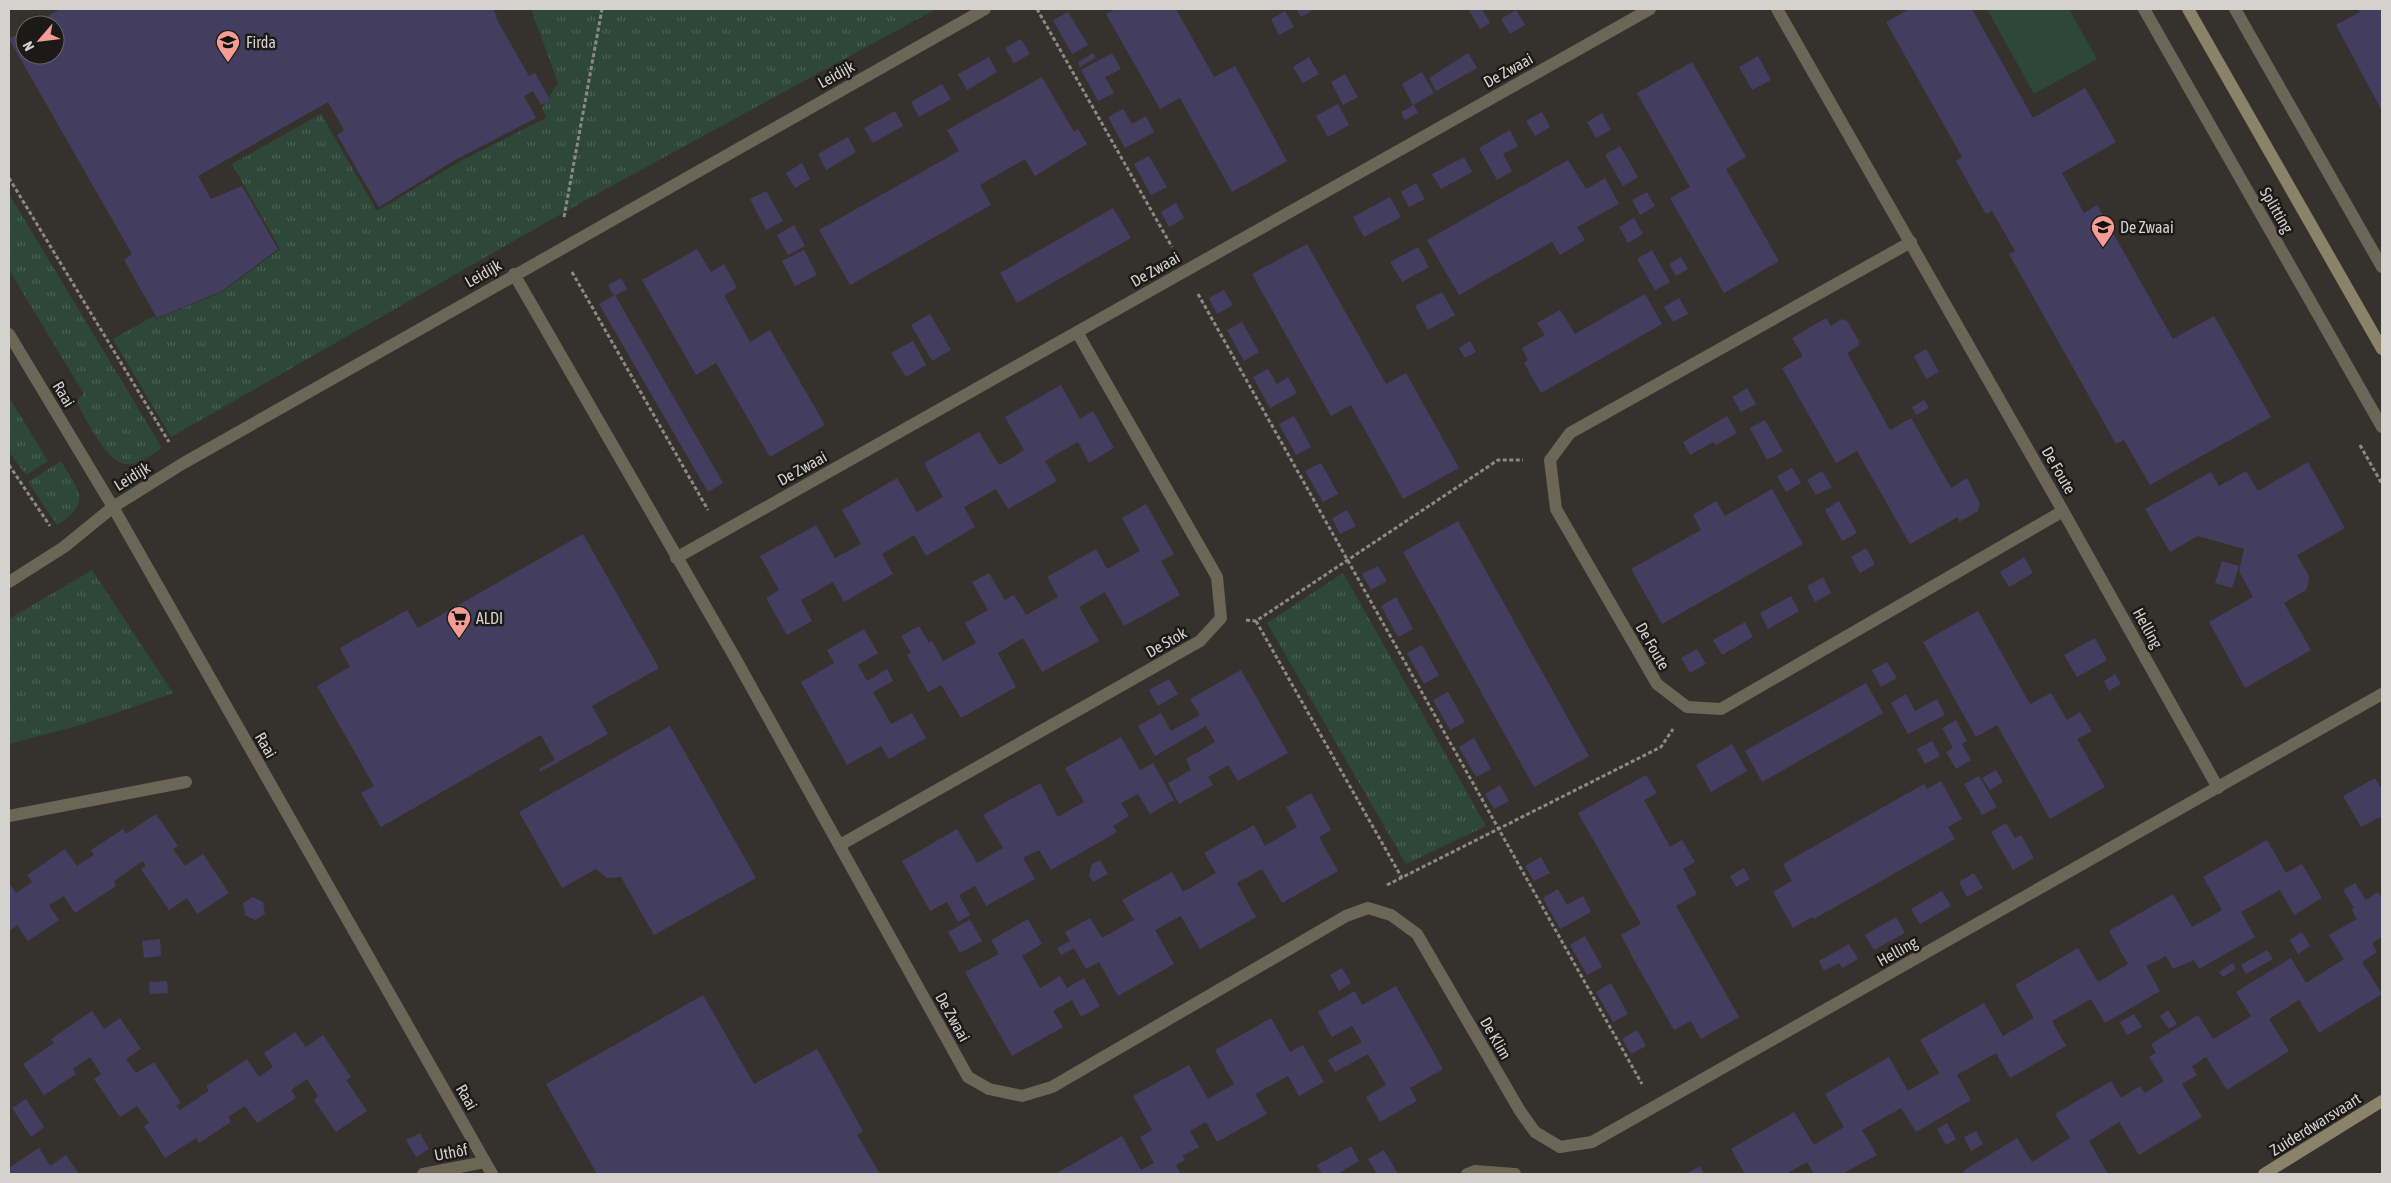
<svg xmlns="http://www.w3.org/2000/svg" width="2391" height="1183" font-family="'Asap Condensed',sans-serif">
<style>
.grass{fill:url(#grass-tufts)}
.pitch{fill:#2d4739}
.building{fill:#433e5f}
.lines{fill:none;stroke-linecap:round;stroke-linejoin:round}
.path{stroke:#8c8a86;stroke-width:3;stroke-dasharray:4 2.5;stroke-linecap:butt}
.minor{stroke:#6b6656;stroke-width:12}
.secondary{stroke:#8a8369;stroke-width:12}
.labels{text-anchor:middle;stroke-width:5;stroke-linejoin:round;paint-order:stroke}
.poi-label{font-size:16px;fill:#d4d2cf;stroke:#1b1a18;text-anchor:start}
.street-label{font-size:16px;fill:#d4d2cf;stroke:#1b1a18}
</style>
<defs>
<pattern id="grass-tufts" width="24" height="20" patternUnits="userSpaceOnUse" patternTransform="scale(1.25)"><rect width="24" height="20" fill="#2d4739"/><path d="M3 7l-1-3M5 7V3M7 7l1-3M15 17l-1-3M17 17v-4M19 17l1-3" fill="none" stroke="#4b6155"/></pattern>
</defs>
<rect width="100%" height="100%" fill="#35322d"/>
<g class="grass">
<polygon points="531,9 936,9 582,202 171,437 113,339 154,316 156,319 222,292 280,249 232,164 321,114 377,211 459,162 546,118 542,108 558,83"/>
<path d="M 9,194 L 162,448 C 153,453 142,463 131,464 C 108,468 87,420 77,403 L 79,398 L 84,394 L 9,270 Z"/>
<polygon points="9,397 48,461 26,475 9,452"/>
<path d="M 61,461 C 79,492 93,502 57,525 L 28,482 Z"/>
<polygon points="92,570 173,693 84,724 9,744 9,619"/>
<polygon points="1343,573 1486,826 1406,864 1267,623"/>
</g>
<polygon class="pitch" points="1987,9 2069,9 2097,59 2034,94"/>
<g class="building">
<polygon points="60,9 493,9 497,16 496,18 529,76 535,73 550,100 541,105 533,91 524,96 536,118 455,160 379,207 337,135 344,130 328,102 198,176 211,199 242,186 278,249 222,291 157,318 124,260 132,254 9,39 25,30 25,55 55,55 55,25 33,25"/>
<polygon points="1116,9 1176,9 1214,77 1235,66 1287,161 1232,192 1180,98 1160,109 1106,14"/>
<polygon points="1296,9 1315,9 1301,17"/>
<polygon points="1468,9 1482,9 1490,23 1480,29"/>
<polygon points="1905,9 1972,9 2033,118 2085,88 2116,142 2062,173 2084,213 2097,205 2173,339 2214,316 2271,417 2150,485 2124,440 2116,444 2009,254 2015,251 1992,211 1986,214 1956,161 1962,157 1886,22 1906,11"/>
<polygon points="2358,9 2382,9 2382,111 2336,25 2360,12"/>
<polygon points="1516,10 1525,25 1510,34 1501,19"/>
<polygon points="1285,11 1294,27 1279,35 1271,19"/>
<polygon points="1068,12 1088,45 1072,54 1053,20"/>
<polygon points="1021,39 1030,54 1014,63 1005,48"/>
<polygon points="1093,53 1095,58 1080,67 1078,62"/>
<polygon points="1112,53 1121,69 1105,77 1114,93 1098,101 1081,70"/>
<polygon points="1468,53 1477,68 1436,91 1429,78"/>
<polygon points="1758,56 1771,80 1752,90 1739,67"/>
<polygon points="989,57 997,72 967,90 958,74"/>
<polygon points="1309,57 1319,74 1303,83 1293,67"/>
<polygon points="1692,62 1746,157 1726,169 1779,261 1724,293 1670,198 1690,187 1637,93"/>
<polygon points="1422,72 1434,93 1413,105 1402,84"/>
<polygon points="1345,74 1358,97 1343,105 1331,82"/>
<polygon points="1042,77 1074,132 1078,129 1087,144 1035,176 1025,159 980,185 991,205 850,285 819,230 959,151 947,130"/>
<polygon points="942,84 951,99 919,117 911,102"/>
<polygon points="1338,104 1349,125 1328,137 1316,116"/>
<polygon points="1414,105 1418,113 1405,120 1401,112"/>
<polygon points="1123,109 1132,124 1146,116 1154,132 1125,148 1108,117"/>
<polygon points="895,111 903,126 873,143 864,128"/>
<polygon points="1542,112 1550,127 1535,136 1526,121"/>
<polygon points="1602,113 1611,130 1596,138 1587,122"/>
<polygon points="1510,130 1518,146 1503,154 1512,171 1497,180 1479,148"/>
<polygon points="848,137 856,152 826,170 818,154"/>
<polygon points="1620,146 1638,177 1623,186 1605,155"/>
<polygon points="1149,156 1167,187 1151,195 1134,164"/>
<polygon points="1464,157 1472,172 1441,189 1432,174"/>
<polygon points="1568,160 1586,189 1605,178 1619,204 1577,227 1585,240 1560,255 1552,242 1459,295 1427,240"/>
<polygon points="802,163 810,179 795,188 786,173"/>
<polygon points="1416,183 1425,199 1409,207 1401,192"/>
<polygon points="766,191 783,221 766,230 750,199"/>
<polygon points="1647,192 1655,206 1640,215 1632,200"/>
<polygon points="1390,197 1401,217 1364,237 1353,217"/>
<polygon points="1176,203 1184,218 1169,227 1161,212"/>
<polygon points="1113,208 1131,238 1017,303 1000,273"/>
<polygon points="1634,218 1643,234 1628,243 1619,227"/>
<polygon points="794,225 805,246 788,255 777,235"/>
<polygon points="1307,244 1386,384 1406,373 1459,468 1403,499 1351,405 1331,416 1252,274"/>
<polygon points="1418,247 1429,267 1402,282 1390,262"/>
<polygon points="697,249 711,272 724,264 737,288 724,295 750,342 770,330 825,425 770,457 716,363 696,375 642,280"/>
<polygon points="804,250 817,275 795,286 782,261"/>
<polygon points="1652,250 1670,282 1655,290 1637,259"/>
<polygon points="1681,257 1688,269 1676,276 1669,264"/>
<polygon points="621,278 627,289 614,296 608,285"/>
<polygon points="1224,290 1233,305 1217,314 1209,298"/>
<polygon points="1442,292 1455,315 1428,330 1415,306"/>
<polygon points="1645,294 1662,324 1541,393 1524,363 1528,360 1522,348 1545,335 1537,323 1560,310 1575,334"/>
<polygon points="615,295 723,483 708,492 599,304"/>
<polygon points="1679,298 1688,314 1673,322 1664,307"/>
<polygon points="930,314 951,350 932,361 911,325"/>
<polygon points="1826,318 1831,326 1842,319 1847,321 1859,341 1858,346 1847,353 1890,430 1911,418 1951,488 1967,478 1980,504 1978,511 1959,522 1958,517 1910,544 1857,451 1836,463 1782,368 1803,356 1792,338"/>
<polygon points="1242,322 1259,352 1244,361 1227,330"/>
<polygon points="913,341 926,365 906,377 891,353"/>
<polygon points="1470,341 1476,352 1465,358 1459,348"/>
<polygon points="1926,349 1939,372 1926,379 1914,356"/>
<polygon points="1268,369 1277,384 1288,377 1297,393 1270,408 1253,377"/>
<polygon points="1061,385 1080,419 1093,411 1114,448 1089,463 1078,442 1062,451 1045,461 1057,481 1008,509 996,489 964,507 975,527 926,556 914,535 882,554 893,574 844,602 833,582 801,600 812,621 787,635 766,598 779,590 760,556 816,525 835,558 861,544 842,510 897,478 917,512 943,497 924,463 979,432 999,465 1012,458 1024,450 1005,417"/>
<polygon points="1747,388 1756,404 1741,412 1732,397"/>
<polygon points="1924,400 1929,408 1916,415 1912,407"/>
<polygon points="1294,416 1311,447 1296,455 1279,424"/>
<polygon points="1727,416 1737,433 1716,445 1713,442 1690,455 1683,442"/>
<polygon points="1765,420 1783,451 1767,460 1750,428"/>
<polygon points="2308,462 2345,528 2297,555 2309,576 2308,585 2306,590 2284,603 2311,650 2245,688 2209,622 2253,597 2239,571 2244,549 2198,536 2170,552 2145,509 2211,472 2219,486 2246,471 2258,491"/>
<polygon points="1321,463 1338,494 1323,502 1305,471"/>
<polygon points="1792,468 1801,483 1786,492 1777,476"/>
<polygon points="1822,471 1832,487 1816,495 1807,480"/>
<polygon points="1772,489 1803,544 1662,624 1631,569 1701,530 1693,515 1716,501 1725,516"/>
<polygon points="1839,501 1857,533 1842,541 1825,510"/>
<polygon points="1146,504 1174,554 1161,561 1180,595 1124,626 1105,592 1079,607 1099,641 1042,672 1023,638 998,653 1016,687 961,718 941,685 928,692 907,655 911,653 901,636 919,626 929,643 932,641 943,661 976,643 965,623 988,610 972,582 989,573 1005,600 1014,595 1026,615 1058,597 1047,577 1096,549 1107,569 1140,551 1122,518"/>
<polygon points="1347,510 1356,526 1340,534 1332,518"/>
<polygon points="1458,521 1589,756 1534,787 1403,552"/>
<polygon points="583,534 659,668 592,706 608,734 540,772 539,769 555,760 541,735 381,827 361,793 374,786 317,686 350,667 340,648 407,610 418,628"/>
<polygon points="1866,548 1875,564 1860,573 1851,557"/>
<polygon points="2024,557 2033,573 2009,587 2000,572"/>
<polygon points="2222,561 2239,566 2232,588 2215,583"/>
<polygon points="1378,566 1387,581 1371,590 1362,574"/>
<polygon points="1823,577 1831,593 1815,602 1807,586"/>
<polygon points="1791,596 1799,611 1768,629 1760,613"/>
<polygon points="1396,597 1413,629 1398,637 1381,606"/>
<polygon points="1978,611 2030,704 2051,693 2067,720 2080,712 2092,731 2077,739 2105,787 2050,819 1997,725 1976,737 1923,642"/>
<polygon points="1745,622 1753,637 1722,655 1713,640"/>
<polygon points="864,629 878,653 858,665 867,681 887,669 893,681 873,692 891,724 912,713 926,738 889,759 881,746 847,765 801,682 834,663 827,650"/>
<polygon points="2095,638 2107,660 2077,677 2064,655"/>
<polygon points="1422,645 1439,675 1424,684 1407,653"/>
<polygon points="1697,649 1706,664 1690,673 1681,658"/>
<polygon points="1887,662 1897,678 1881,687 1872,670"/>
<polygon points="1241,670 1288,753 1238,781 1228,765 1208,777 1213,785 1179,804 1168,783 1191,770 1186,759 1215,742 1206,726 1155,756 1138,726 1161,713 1171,731 1200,715 1190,699"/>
<polygon points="2115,674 2121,684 2109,691 2104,681"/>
<polygon points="1169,679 1178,694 1158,706 1149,690"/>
<polygon points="1866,683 1883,713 1762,782 1745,751"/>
<polygon points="1448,692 1465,722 1450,730 1433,700"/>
<polygon points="1906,694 1915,711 1937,699 1945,715 1908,734 1891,703"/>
<polygon points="1956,720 1967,741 1962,744 1971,760 1956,769 1946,752 1953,748 1942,728"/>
<polygon points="670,726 756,878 654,935 621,877 607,878 596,869 562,888 519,812"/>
<polygon points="1121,737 1140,770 1153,763 1174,800 1150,814 1138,794 1121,803 1129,816 1113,826 1117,832 1051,870 1039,850 1023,858 1035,879 986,906 975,886 959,895 970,915 958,922 947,902 930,911 902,861 957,829 977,863 1003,848 983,815 1040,783 1058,817 1084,802 1065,768"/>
<polygon points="1474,738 1491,769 1476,777 1459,747"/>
<polygon points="1932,741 1940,756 1925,764 1917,749"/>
<polygon points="1732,744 1747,771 1711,792 1696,765"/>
<polygon points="1996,770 2003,782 1990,790 1982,778"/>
<polygon points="1646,775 1657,793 1644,800 1670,847 1682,840 1695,862 1683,869 1697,894 1676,906 1739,1017 1701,1039 1691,1021 1674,1030 1634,960 1621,935 1641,924 1578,813"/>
<polygon points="1979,776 1997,807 1982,815 1964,784"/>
<polygon points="2375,778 2382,790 2382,816 2361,827 2343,796"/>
<polygon points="1941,781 1962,819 1948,827 1955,839 1814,919 1812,917 1793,928 1773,892 1792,881 1783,864 1924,784 1927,789"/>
<polygon points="1500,785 1509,801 1494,809 1485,794"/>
<polygon points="1311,793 1331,830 1319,837 1338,871 1282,903 1262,869 1237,883 1256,917 1200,949 1181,916 1155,930 1174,964 1118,996 1099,962 1086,969 1074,948 1061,955 1057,948 1070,941 1065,932 1090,918 1102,938 1134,920 1122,900 1172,872 1183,892 1216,873 1204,853 1254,825 1265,846 1297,827 1286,807"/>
<polygon points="156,814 178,846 173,849 185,866 203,854 229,893 197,914 187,898 169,910 141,869 146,866 143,861 114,881 116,886 75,913 64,896 49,905 59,920 28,941 17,925 9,931 9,883 16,893 32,882 27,875 65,849 77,866 94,855 91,850 123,829 126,834"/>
<polygon points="2006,823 2015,838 2021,835 2034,858 2013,870 1991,832"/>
<polygon points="2267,840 2286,873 2302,864 2322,898 2294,915 2280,890 2241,912 2255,937 2199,969 2194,960 2173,969 2166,956 2146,966 2160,991 2105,1023 2091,999 2052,1021 2066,1046 2010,1078 1996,1053 1957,1075 1971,1100 1916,1132 1901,1108 1862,1130 1877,1155 1842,1174 1814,1174 1807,1162 1786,1174 1745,1174 1731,1149 1794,1112 1814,1145 1844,1127 1825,1094 1889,1057 1908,1091 1939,1073 1920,1040 1984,1003 2003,1036 2034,1018 2015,985 2078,948 2098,982 2128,964 2109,931 2173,894 2192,927 2222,910 2203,877"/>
<polygon points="1541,857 1550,873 1534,881 1525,866"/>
<polygon points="1100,860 1108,874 1093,882 1089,875 1092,864"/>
<polygon points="1744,868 1750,879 1736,887 1730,876"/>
<polygon points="1974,873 1983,888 1967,897 1959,882"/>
<polygon points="2355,883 2366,900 2378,892 2382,899 2382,937 2372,943 2377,952 2362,962 2382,994 2319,1033 2299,1000 2269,1019 2289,1051 2227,1090 2206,1057 2192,1066 2197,1075 2182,1084 2202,1117 2139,1155 2119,1122 2089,1141 2108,1174 1965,1174 1963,1171 2017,1138 2032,1162 2070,1138 2055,1114 2111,1081 2121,1098 2140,1086 2145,1093 2164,1081 2149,1057 2156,1053 2151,1044 2198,1015 2213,1039 2232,1028 2251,1016 2236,992 2291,958 2306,983 2344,959 2329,935 2357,919 2351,909 2354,908 2343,890"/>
<polygon points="1558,889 1567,905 1583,896 1591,912 1560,929 1543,898"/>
<polygon points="1942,891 1951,906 1920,924 1911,909"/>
<polygon points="253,897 263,902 265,914 255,920 245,915 243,903"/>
<polygon points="1896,917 1905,933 1874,950 1865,935"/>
<polygon points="1028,919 1042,944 1022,956 1040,988 1060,976 1067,988 1084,978 1100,1006 1081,1017 1072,1000 1053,1011 1063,1027 1012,1056 965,972 999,954 991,940"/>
<polygon points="970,920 982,941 960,953 948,932"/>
<polygon points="2302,932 2310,946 2298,954 2290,940"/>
<polygon points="1585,936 1602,967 1587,975 1570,945"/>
<polygon points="160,939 161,956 144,958 142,941"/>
<polygon points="1849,944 1858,959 1842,968 1839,963 1824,971 1819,961"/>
<polygon points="2267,950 2273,959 2246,974 2241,965"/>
<polygon points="2233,963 2236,969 2223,977 2219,972"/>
<polygon points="1342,968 1351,983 1339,991 1330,975"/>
<polygon points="167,981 168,993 150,994 149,982"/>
<polygon points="1611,983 1628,1014 1613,1022 1596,992"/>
<polygon points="1396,986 1443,1069 1410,1088 1417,1101 1380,1122 1366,1097 1386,1085 1368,1054 1335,1072 1328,1060 1362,1042 1352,1026 1332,1037 1318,1012 1355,991 1362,1005"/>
<polygon points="703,995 754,1084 817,1049 863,1131 857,1135 880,1174 597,1174 546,1084"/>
<polygon points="2168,1010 2177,1024 2169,1029 2160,1016"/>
<polygon points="92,1011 104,1029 120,1018 141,1049 126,1059 136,1073 154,1062 181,1103 176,1106 180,1110 209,1091 206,1086 247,1059 259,1077 273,1067 264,1053 295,1032 306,1047 323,1035 351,1077 346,1080 367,1111 336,1132 314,1100 318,1096 307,1079 291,1090 296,1098 257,1123 245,1106 228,1117 231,1122 199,1143 196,1138 165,1158 144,1126 149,1123 137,1106 120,1117 94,1079 101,1074 90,1057 73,1069 76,1074 44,1095 23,1064 54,1043 51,1039"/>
<polygon points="2134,1014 2142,1027 2127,1035 2120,1022"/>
<polygon points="1271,1018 1290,1052 1303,1045 1324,1082 1299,1096 1288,1076 1255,1094 1267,1114 1217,1142 1206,1122 1190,1131 1199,1147 1182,1156 1185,1160 1176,1165 1181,1174 1055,1174 1122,1136 1141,1170 1154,1163 1140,1137 1152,1130 1133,1096 1189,1065 1208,1099 1234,1084 1215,1050"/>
<polygon points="1637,1030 1646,1046 1631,1054 1622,1039"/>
<polygon points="26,1099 44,1127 31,1137 12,1108"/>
<polygon points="1947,1123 1956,1139 1946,1145 1937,1129"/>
<polygon points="1976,1131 1983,1144 1971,1151 1964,1137"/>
<polygon points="420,1133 429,1149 416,1157 406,1140"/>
<polygon points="1351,1146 1359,1161 1337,1174 1322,1174 1317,1165"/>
<polygon points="39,1148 50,1166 66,1155 79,1174 9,1174 9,1168"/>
<polygon points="1384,1150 1398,1174 1377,1174 1368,1159"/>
<polygon points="1700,1166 1704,1174 1686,1174"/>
</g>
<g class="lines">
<g class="path">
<polyline points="1037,9 1172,247"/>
<polyline points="9,178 169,442"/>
<polyline points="564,217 602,9"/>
<polyline points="572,272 708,510"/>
<polyline points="1198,294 1642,1084"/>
<polyline points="2360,445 2382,484"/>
<polyline points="9,465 50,526"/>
<polyline points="1246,620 1256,621 1498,460 1523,460"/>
<polyline points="1256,621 1402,878"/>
<polyline points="1387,885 1661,747 1673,729"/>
</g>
<g class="minor">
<polyline points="1777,9 2063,511 2218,788"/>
<polyline points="2144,9 2382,427"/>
<polyline points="2235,9 2382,267"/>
<polyline points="1911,242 1570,433 1550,460 1556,509 1657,684 1687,707 1721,709 2063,511"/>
<polyline points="514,274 734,656 968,1077 989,1089 1022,1096 1052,1087 1346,916 1368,908 1391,915 1417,934 1520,1111 1535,1132 1560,1147 1592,1142 2382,694"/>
<polyline points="9,334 113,507 492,1174"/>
<polyline points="676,558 1650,9"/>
<polyline points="9,582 64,547 113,507 182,464 985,9"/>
<polyline points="9,816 186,782"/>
<polyline points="840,845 1200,641 1221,618 1217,577 1077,332"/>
<polyline points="423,1174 485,1162"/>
<polyline points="1467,1174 1475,1171 1515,1174"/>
</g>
<g class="secondary">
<polyline points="2188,9 2382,349"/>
<polyline points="2264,1174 2382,1101"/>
</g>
</g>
<defs>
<g id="school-pin" transform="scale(1.25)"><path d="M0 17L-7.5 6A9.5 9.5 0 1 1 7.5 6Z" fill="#f59c94" stroke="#1b1a18"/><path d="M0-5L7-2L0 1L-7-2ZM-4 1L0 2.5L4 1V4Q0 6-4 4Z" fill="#111"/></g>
<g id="supermarket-pin" transform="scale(1.25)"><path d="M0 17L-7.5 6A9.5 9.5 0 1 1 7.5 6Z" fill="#f59c94" stroke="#1b1a18"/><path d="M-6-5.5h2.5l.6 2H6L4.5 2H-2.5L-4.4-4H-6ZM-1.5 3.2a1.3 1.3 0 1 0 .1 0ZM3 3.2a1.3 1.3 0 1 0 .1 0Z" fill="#111"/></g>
</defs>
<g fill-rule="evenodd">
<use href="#school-pin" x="228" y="42"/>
<use href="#school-pin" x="2103" y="227"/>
<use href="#supermarket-pin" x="459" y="618"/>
</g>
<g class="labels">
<g class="poi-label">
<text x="246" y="48">Firda</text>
<text x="2120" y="233">De Zwaai</text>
<text x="476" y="624">ALDI</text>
</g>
<g class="street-label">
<text transform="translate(1508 70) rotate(-29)" y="6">De Zwaai</text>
<text transform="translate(836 74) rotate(-29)" y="6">Leidijk</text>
<text transform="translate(2277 210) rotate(60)" y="6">Splitting</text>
<text transform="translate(1155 269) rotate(-30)" y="6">De Zwaai</text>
<text transform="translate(483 273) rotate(-30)" y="6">Leidijk</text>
<text transform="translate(64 394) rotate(59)" y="6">Raai</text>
<text transform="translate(802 468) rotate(-29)" y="6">De Zwaai</text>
<text transform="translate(2059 470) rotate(60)" y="6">De Foute</text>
<text transform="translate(132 476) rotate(-32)" y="6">Leidijk</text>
<text transform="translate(2148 628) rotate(61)" y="6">Helling</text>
<text transform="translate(1166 642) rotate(-30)" y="6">De Stok</text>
<text transform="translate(1653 646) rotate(60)" y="6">De Foute</text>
<text transform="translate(266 745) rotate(60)" y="6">Raai</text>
<text transform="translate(1897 951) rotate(-29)" y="6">Helling</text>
<text transform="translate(953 1017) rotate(61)" y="6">De Zwaai</text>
<text transform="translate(1496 1038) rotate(60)" y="6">De Klim</text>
<text transform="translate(467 1097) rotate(60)" y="6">Raai</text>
<text transform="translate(2315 1124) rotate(-32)" y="6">Zuiderdwarsvaart</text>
<text transform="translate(451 1152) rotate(-11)" y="6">Uthôf</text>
</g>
</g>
<rect width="2391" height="1183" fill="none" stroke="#d4d2cf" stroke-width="20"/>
<g transform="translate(40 40) rotate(242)"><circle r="24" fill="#1b1a18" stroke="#656461"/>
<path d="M0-4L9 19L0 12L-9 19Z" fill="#f59c94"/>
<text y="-8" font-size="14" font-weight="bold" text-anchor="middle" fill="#d4d2cf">N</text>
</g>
</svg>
